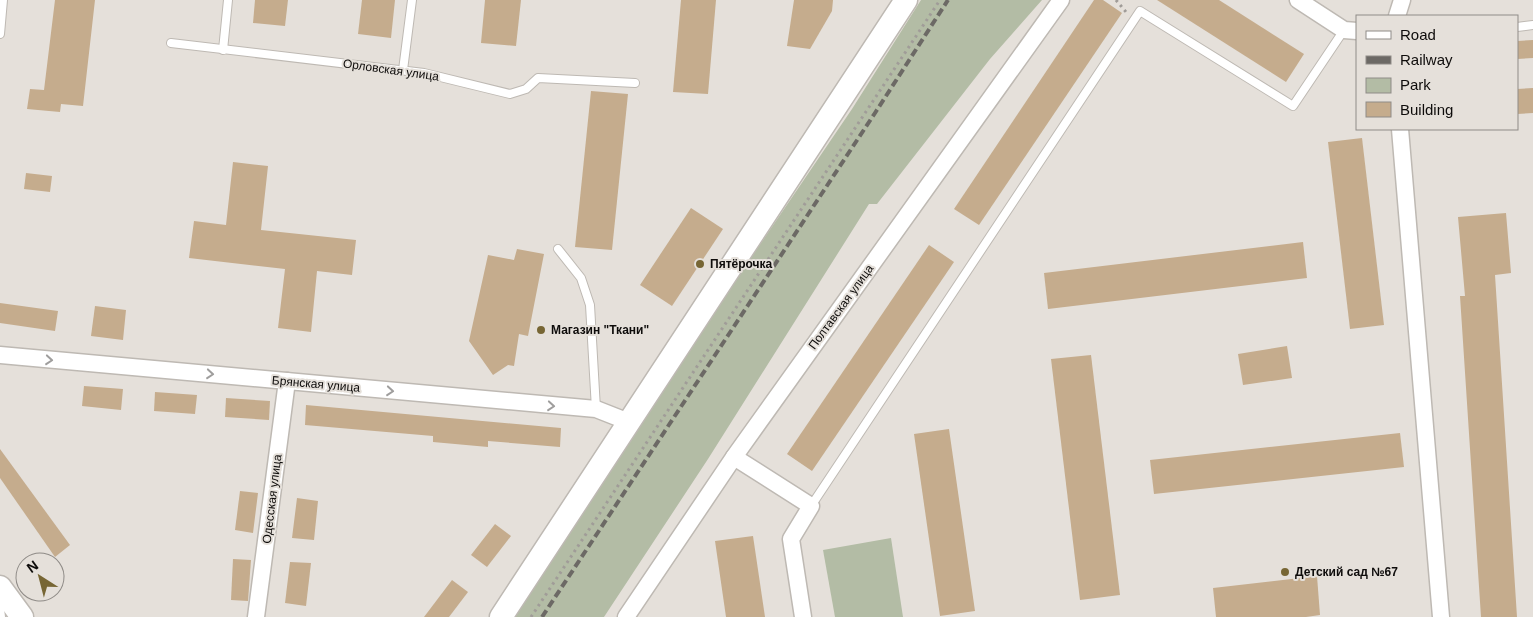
<svg xmlns="http://www.w3.org/2000/svg" width="1533" height="617" font-family="Helvetica,sans-serif">
<style>
.green{fill:#b3bca5}
.building{fill:#c5ac8d}
.lines{fill:none;stroke-linecap:round;stroke-linejoin:round}
.lane-casing{stroke:#beb9b3;stroke-width:10}
.street-casing{stroke:#beb9b3;stroke-width:19}
.secondary-casing{stroke:#beb9b3;stroke-width:25}
.path{stroke:#a09c98;stroke-width:3;stroke-dasharray:2.5 4;stroke-linecap:butt}
.lane{stroke:#fff;stroke-width:8}
.street{stroke:#fff;stroke-width:16}
.secondary{stroke:#fff;stroke-width:22}
.rail{stroke:#6c6965;stroke-width:4;stroke-dasharray:8 4;stroke-linecap:butt}
.oneway{stroke:#9f9e9d}
.poi-dot{fill:#776634;stroke:#e5e0da;stroke-width:2}
.labels{text-anchor:middle;stroke-width:4;stroke-linejoin:round;paint-order:stroke}
.street-label{font-size:12px;fill:#0e0c0b;stroke:#e5e0da}
.poi-label{font-size:12px;font-weight:bold;fill:#0e0c0b;stroke:#e5e0da;text-anchor:start}
</style>
<rect width="100%" height="100%" fill="#e5e0da"/>
<g class="green">
<polygon points="921,0 1042,0 990,59 877,204 869,204 708,459 604,617 512,617 663,387 852,109"/>
<polygon points="891,538 903,617 835,617 823,550"/>
</g>
<g class="building">
<polygon points="55,0 95,0 83,106 61,104 60,112 27,109 30,89 44,90"/>
<polygon points="255,0 288,0 285,26 253,23"/>
<polygon points="362,0 395,0 391,38 358,34"/>
<polygon points="485,0 521,0 516,46 481,43"/>
<polygon points="681,0 716,0 708,94 673,92"/>
<polygon points="794,0 833,0 832,11 810,49 787,46"/>
<polygon points="1094,0 1103,0 1122,13 979,225 954,209"/>
<polygon points="1157,0 1219,0 1304,54 1286,82"/>
<polygon points="1533,40 1533,58 1517,59 1517,41"/>
<polygon points="1533,88 1533,113 1517,114 1517,89"/>
<polygon points="591,91 628,94 612,250 575,247"/>
<polygon points="1362,138 1384,325 1350,329 1328,142"/>
<polygon points="233,162 268,166 261,230 356,240 352,275 317,271 311,332 278,328 285,269 189,258 194,221 226,225"/>
<polygon points="26,173 52,176 50,192 24,189"/>
<polygon points="691,208 723,229 672,306 640,285"/>
<polygon points="1506,213 1511,273 1495,275 1517,617 1481,617 1460,296 1465,296 1458,217"/>
<polygon points="1303,242 1307,278 1048,309 1044,273"/>
<polygon points="929,245 954,262 812,471 787,454"/>
<polygon points="517,249 544,254 528,336 519,334 514,366 508,365 493,375 469,341 488,255 514,260"/>
<polygon points="0,303 58,311 55,331 0,323"/>
<polygon points="95,306 126,310 123,340 91,336"/>
<polygon points="1287,346 1292,378 1243,385 1238,354"/>
<polygon points="1091,355 1120,595 1080,600 1051,359"/>
<polygon points="84,386 123,389 121,410 82,406"/>
<polygon points="155,392 197,395 195,414 154,411"/>
<polygon points="226,398 270,401 269,420 225,417"/>
<polygon points="306,405 561,428 560,447 488,441 488,447 433,442 433,436 305,425"/>
<polygon points="949,429 975,611 940,616 914,434"/>
<polygon points="1400,433 1404,467 1154,494 1150,460"/>
<polygon points="0,449 70,545 55,557 0,478"/>
<polygon points="240,491 258,493 253,533 235,530"/>
<polygon points="297,498 318,501 314,540 292,538"/>
<polygon points="495,524 511,536 487,567 471,555"/>
<polygon points="753,536 765,617 726,617 715,541"/>
<polygon points="233,559 251,560 248,601 231,600"/>
<polygon points="290,562 311,563 306,606 285,603"/>
<polygon points="1317,576 1320,615 1306,617 1216,617 1213,588"/>
<polygon points="452,580 468,592 449,617 424,617"/>
</g>
<g class="lines">
<g class="lane-casing">
<g id="lane">
<polyline points="1517,27 1533,25"/>
<polyline points="0,34 3,0"/>
<polyline points="171,43 424,73 510,94 526,89 538,78 635,83"/>
<polyline points="223,50 228,0"/>
<polyline points="403,70 412,0"/>
<polyline points="558,249 581,278 590,305 596,409"/>
<polyline points="811,506 1140,11 1293,106 1344,30"/>
<polyline points="0,609 1,617"/>
</g>
</g>
<g class="street-casing">
<g id="street">
<polyline points="1298,0 1344,30 1357,31"/>
<polyline points="1397,16 1402,0"/>
<polyline points="1400,129 1441,617"/>
<polyline points="0,355 596,409 629,422"/>
<polyline points="734,457 811,506 791,539 803,617"/>
<polyline points="256,617 287,381"/>
<polyline points="626,617 734,457 1061,0"/>
</g>
</g>
<g class="secondary-casing">
<g id="secondary">
<polyline points="0,587 22,617"/>
<polyline points="501,617 906,0"/>
</g>
</g>
<g class="path">
<polyline points="1116,0 1126,12"/>
<polyline points="531,617 940,0"/>
</g>
<use href="#lane" class="lane"/>
<use href="#street" class="street"/>
<use href="#secondary" class="secondary"/>
<polyline class="rail" points="542,617 875,113 948,0"/>
</g>
<defs><path id="oneway-chevron" d="M-2-3.5L2.5 0L-2 3.5" fill="none" stroke-width="1.6" stroke-linecap="round" stroke-linejoin="round" transform="scale(1.25)"/></defs>
<g class="oneway">
<use href="#oneway-chevron" transform="translate(49 360) rotate(5)"/>
<use href="#oneway-chevron" transform="translate(210 374) rotate(5)"/>
<use href="#oneway-chevron" transform="translate(390 391) rotate(5)"/>
<use href="#oneway-chevron" transform="translate(551 406) rotate(5)"/>
</g>
<g class="poi-dot">
<circle cx="700" cy="264" r="5"/>
<circle cx="541" cy="330" r="5"/>
<circle cx="1285" cy="572" r="5"/>
</g>
<g class="labels">
<g class="street-label">
<text transform="translate(391 70) rotate(8)" y="4">Орловская улица</text>
<text transform="translate(841 307) rotate(-54)" y="4">Полтавская улица</text>
<text transform="translate(316 384) rotate(5)" y="4">Брянская улица</text>
<text transform="translate(272 499) rotate(-83)" y="4">Одесская улица</text>
</g>
<g class="poi-label">
<text x="710" y="268">Пятёрочка</text>
<text x="551" y="334">Магазин "Ткани"</text>
<text x="1295" y="576">Детский сад №67</text>
</g>
</g>
<rect x="1356" y="15" width="162" height="115" fill="#e5e0da" stroke="#8f8b87"/>
<rect x="1366" y="31" width="25" height="8" fill="#ffffff" stroke="#8f8b87"/>
<text x="1400" y="40" font-size="15" fill="#0e0c0b">Road</text>
<rect x="1366" y="56" width="25" height="8" fill="#6c6965" stroke="#8f8b87"/>
<text x="1400" y="65" font-size="15" fill="#0e0c0b">Railway</text>
<rect x="1366" y="78" width="25" height="15" fill="#b3bca5" stroke="#8f8b87"/>
<text x="1400" y="90" font-size="15" fill="#0e0c0b">Park</text>
<rect x="1366" y="102" width="25" height="15" fill="#c5ac8d" stroke="#8f8b87"/>
<text x="1400" y="115" font-size="15" fill="#0e0c0b">Building</text>
<g transform="translate(40 577) rotate(324)"><circle r="24" fill="#e5e0da" stroke="#8f8b87"/>
<path d="M0-4L9 19L0 12L-9 19Z" fill="#776634"/>
<text y="-8" font-size="14" font-weight="bold" text-anchor="middle" fill="#0e0c0b">N</text>
</g>
</svg>
